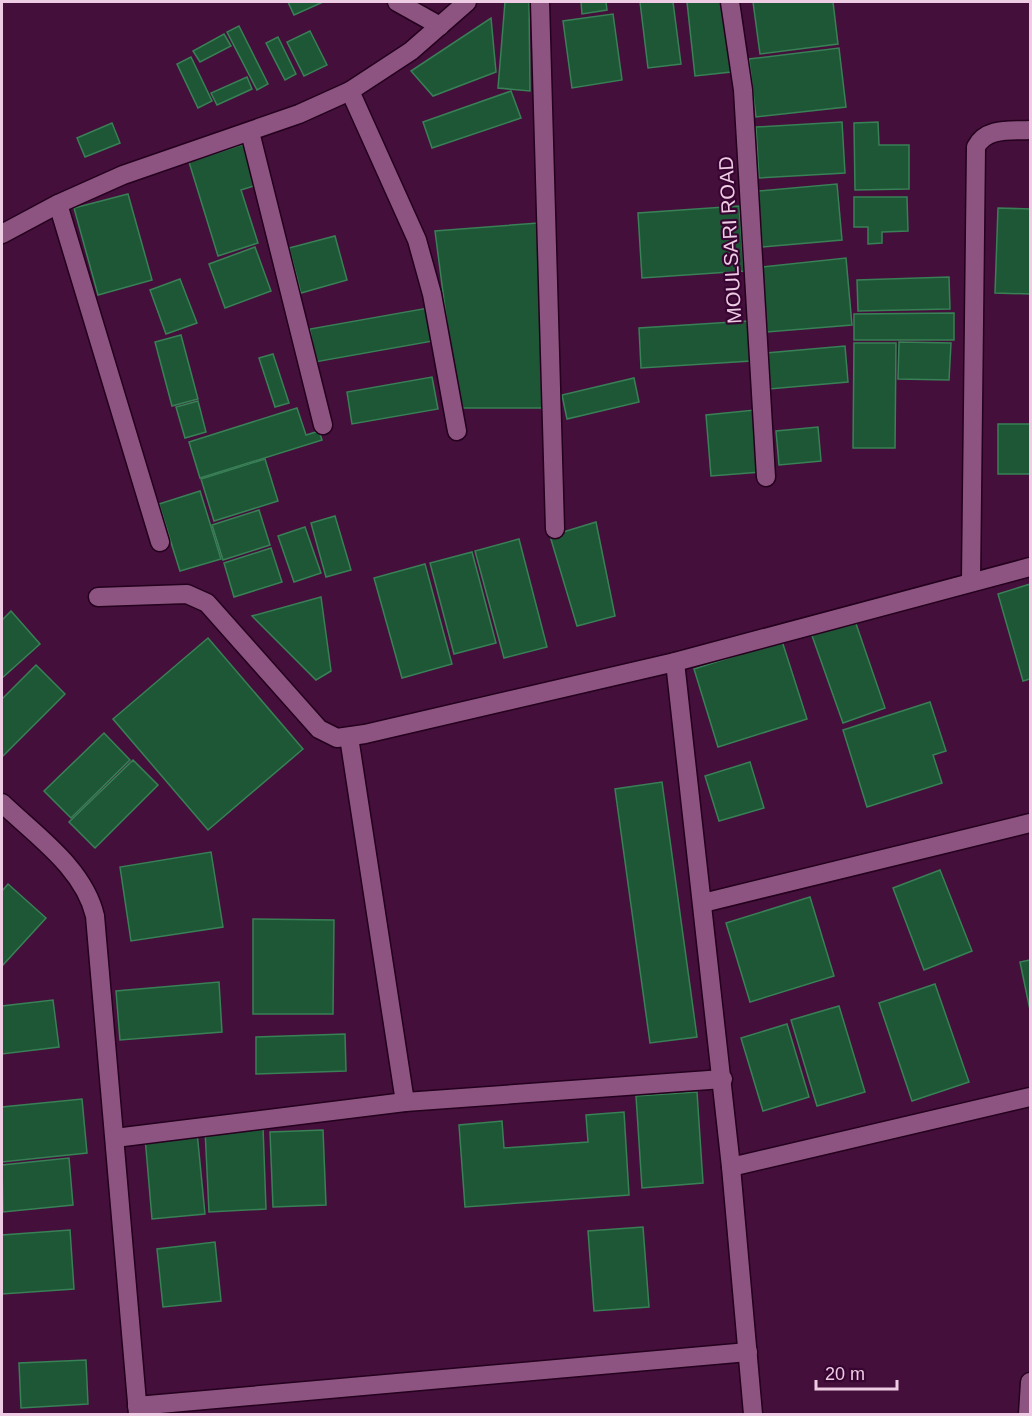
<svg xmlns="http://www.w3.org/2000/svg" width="1032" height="1416" font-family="Arial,sans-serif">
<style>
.building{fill:#1d5736;stroke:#398056;stroke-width:1.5}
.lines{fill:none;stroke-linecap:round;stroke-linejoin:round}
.street-casing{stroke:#24001e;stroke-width:21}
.street{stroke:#8d5481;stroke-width:18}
.labels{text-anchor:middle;stroke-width:4.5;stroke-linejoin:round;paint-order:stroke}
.street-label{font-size:20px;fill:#edcce4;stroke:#380431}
</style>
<rect width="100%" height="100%" fill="#44103b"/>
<g class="building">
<polygon points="288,2 323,2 294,15"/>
<polygon points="505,2 529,2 530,91 498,88"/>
<polygon points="581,2 606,2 607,10 582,14"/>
<polygon points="640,2 673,2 681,64 648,68"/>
<polygon points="687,2 723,2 731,72 695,76"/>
<polygon points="753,2 833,2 838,44 760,54"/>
<polygon points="613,14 622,80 572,88 563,21"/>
<polygon points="491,18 496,72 433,96 411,71"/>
<polygon points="239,26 268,84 257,90 227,32"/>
<polygon points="310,31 327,65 304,76 287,42"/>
<polygon points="224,34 231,46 200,62 193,51"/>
<polygon points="278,37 296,74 285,80 266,43"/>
<polygon points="839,48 846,107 756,117 749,59"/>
<polygon points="191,57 212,101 198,108 177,64"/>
<polygon points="247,77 252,89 217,105 211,93"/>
<polygon points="511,91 521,118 432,148 423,122"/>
<polygon points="842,122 845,173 759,178 756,127"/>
<polygon points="878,122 879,145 909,145 909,189 855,190 854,123"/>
<polygon points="112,123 120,143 85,157 77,138"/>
<polygon points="244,144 257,185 241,190 258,243 218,256 189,162"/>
<polygon points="837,184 842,240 762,247 758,191"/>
<polygon points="128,194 152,280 98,295 74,208"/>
<polygon points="854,197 907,197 908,231 882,232 882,243 868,244 868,227 854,227"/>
<polygon points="739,206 744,271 642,278 638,213"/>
<polygon points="998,208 1030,209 1030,294 995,293"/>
<polygon points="538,223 544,408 458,408 435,231"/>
<polygon points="335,236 347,280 301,293 289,248"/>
<polygon points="255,247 271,291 225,308 209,264"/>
<polygon points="846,258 852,325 767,332 761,267"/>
<polygon points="949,277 950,309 858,311 857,280"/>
<polygon points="180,279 197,323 166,334 150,290"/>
<polygon points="428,308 433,341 315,362 310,329"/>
<polygon points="954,313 954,340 854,340 854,314"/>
<polygon points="748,321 751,361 641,368 639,328"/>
<polygon points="181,335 198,399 172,406 155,342"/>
<polygon points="899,342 951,343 949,380 898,379"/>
<polygon points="854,343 896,343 895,448 853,448"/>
<polygon points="845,346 848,382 769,389 766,353"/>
<polygon points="273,354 289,403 275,407 259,358"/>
<polygon points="432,377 438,409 352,424 347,392"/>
<polygon points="634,378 639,402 567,419 562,395"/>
<polygon points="198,401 206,432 185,438 176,407"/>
<polygon points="297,408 306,435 319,431 322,440 200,478 189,442"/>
<polygon points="755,410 761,472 711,476 706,415"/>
<rect x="998" y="424" width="32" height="50"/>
<polygon points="818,427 821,461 779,465 776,431"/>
<polygon points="265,459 278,501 214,521 201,479"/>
<polygon points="200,491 221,559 180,571 159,504"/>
<polygon points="259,510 270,545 223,560 212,525"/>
<polygon points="335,516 351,570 326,577 311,523"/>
<polygon points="596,522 615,616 577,626 550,536"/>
<polygon points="305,527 321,573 294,582 278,536"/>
<polygon points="519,539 547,647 504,658 475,551"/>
<polygon points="271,548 282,582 234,597 224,563"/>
<polygon points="472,552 496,643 454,654 430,563"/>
<polygon points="425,564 452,664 402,678 374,578"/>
<polygon points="1030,584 1030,679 1023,681 998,594"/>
<polygon points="321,597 331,671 316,680 252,616"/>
<polygon points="11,611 40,644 2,678 2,620"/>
<polygon points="853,615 885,708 843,723 810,630"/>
<polygon points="208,638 303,749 208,830 113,719"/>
<polygon points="782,641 807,719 718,747 694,669"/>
<polygon points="36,665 65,694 2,757 2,699"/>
<polygon points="930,702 946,751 933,755 942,783 867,807 843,730"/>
<polygon points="104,733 130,760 71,818 44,791"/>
<polygon points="133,760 158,785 95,848 69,822"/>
<polygon points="750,762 764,808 719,821 705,776"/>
<polygon points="662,782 697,1037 650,1043 615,789"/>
<polygon points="211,852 223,927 131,941 120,867"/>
<polygon points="940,870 972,951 924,970 893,888"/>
<polygon points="8,884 46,918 2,966 2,891"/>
<polygon points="810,897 834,976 750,1002 726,923"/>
<polygon points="253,919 334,920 333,1014 253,1014"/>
<polygon points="1030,960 1030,1010 1020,962"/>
<polygon points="219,982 222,1032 120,1040 116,991"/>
<polygon points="935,984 969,1082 912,1101 879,1003"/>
<polygon points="53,1000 59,1047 2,1054 2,1006"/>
<polygon points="839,1006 865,1092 817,1106 791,1020"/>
<polygon points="787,1024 809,1097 763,1111 741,1038"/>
<polygon points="345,1034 346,1071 256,1074 256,1037"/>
<polygon points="697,1092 703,1183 642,1188 636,1096"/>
<polygon points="82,1099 87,1153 2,1162 2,1107"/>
<polygon points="624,1112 629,1195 465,1207 459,1125 502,1121 504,1148 588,1142 586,1115"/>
<polygon points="263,1127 266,1209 209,1212 205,1129"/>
<polygon points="323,1130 326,1205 273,1207 270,1132"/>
<polygon points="197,1132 205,1214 152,1219 145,1137"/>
<polygon points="69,1158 73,1205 3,1212 2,1165"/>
<polygon points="643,1227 649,1307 594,1311 588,1231"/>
<polygon points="70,1230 74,1289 2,1294 2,1235"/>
<polygon points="215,1242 221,1301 163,1307 157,1249"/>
<polygon points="86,1360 88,1404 21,1408 19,1363"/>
</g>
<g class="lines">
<g class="street-casing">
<g id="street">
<polyline points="397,2 440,26"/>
<polyline points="540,2 555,529"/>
<polyline points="730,2 743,90 766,477"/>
<polyline points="350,91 417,240 432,294 457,431"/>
<polyline points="250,132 323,425"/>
<polyline points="58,204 160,542"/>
<polyline points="2,234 58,204 123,175 299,114 350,91 411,51 467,2"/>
<path d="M 971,581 L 976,147 C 986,127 1011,131 1030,130"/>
<polyline points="98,597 187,594 207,603 319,729 337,738 365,734 675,662 1030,567"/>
<polyline points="675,662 731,1167"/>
<polyline points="349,737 405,1102"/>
<path d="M 2,803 C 35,835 84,868 95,916 L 138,1414"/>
<polyline points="703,903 1030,823"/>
<polyline points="115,1138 405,1102 723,1079"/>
<polyline points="137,1406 748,1352"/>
<polyline points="753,1414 731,1167 1030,1097"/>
<polyline points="1028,1414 1030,1382"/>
</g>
</g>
<use href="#street" class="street"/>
</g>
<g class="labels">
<g class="street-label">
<text transform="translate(730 240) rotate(-93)" y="7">MOULSARI ROAD</text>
</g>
</g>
<rect width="1032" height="1416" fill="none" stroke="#edcce4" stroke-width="6"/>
<path d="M816 1380v9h81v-9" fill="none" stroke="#edcce4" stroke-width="3"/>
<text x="825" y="1380" font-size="18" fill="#edcce4" stroke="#380431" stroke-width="4.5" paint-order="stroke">20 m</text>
</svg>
